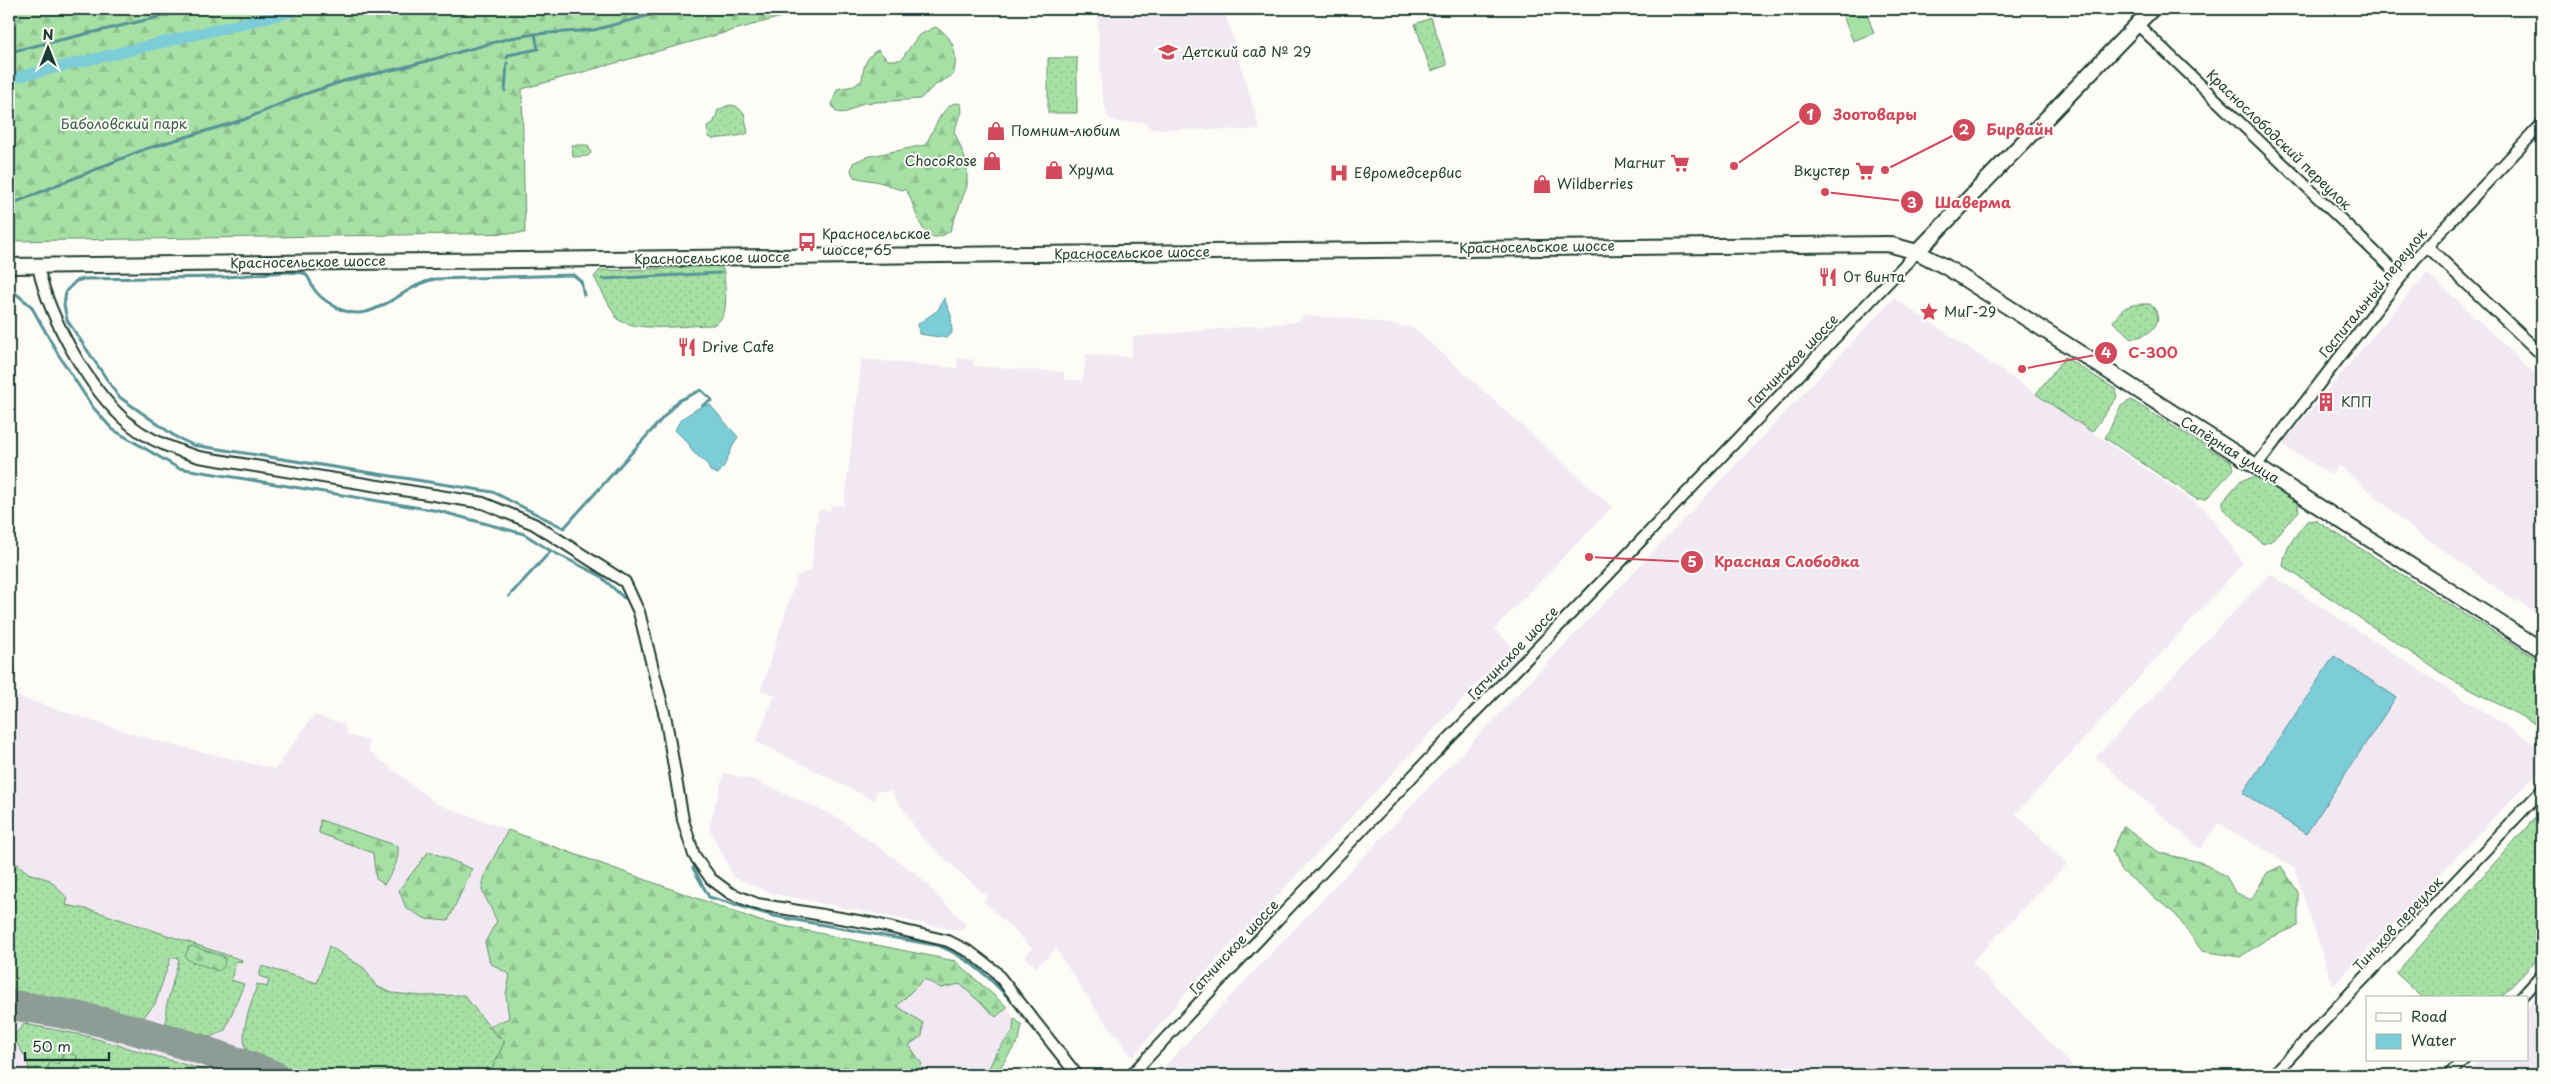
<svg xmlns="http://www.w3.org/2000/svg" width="2551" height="1084" font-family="'Playpen Sans',sans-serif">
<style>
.built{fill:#f1e8f2}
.grass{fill:url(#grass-dots);stroke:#638e6c}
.forest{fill:url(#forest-firs);stroke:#638e6c}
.pitch{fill:#a7e0a4;stroke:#638e6c}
.water{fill:#7dcdd8;stroke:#579396}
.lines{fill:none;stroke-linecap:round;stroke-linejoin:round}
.stream{stroke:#579396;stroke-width:3}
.canal{stroke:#7dcdd8;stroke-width:11}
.taxiway{stroke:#8e9c96;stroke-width:30}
.street-casing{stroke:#1f3d34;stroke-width:14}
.secondary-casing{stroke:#1f3d34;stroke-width:18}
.street{stroke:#fdfcf7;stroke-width:10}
.secondary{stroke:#fdfcf7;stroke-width:14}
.labels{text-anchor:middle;stroke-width:4;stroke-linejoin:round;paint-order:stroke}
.poi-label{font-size:14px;fill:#1f3d34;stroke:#fdfcf7;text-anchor:start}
.park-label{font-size:14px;fill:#3a5e4a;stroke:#fdfcf7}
.street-label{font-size:14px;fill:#1f3d34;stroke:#fdfcf7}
.leader{fill:none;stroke:#d1495b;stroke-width:2}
.callout-dot{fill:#d1495b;stroke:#fdfcf7;stroke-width:2}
.mark-label{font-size:15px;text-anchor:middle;font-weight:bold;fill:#fff}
.callout-label{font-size:15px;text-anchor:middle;font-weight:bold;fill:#d1495b;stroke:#fdfcf7;stroke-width:4;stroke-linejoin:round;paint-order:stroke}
</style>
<defs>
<pattern id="grass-dots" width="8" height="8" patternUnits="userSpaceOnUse" patternTransform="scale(1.25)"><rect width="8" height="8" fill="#a7e0a4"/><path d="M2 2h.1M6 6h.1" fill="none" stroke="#8fc18e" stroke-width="1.8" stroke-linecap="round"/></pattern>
<pattern id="forest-firs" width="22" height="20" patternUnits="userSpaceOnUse" patternTransform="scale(1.25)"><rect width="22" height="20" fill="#a7e0a4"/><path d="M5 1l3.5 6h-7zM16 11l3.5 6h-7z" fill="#8fc18e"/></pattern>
</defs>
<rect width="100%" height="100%" fill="#fdfcf7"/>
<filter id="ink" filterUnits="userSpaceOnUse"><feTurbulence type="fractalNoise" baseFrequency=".02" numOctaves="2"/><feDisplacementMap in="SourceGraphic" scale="10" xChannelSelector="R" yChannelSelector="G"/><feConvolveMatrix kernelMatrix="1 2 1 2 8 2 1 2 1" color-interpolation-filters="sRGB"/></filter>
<g filter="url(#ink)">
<g class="built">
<polygon points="1097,9 1224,9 1260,130 1148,129 1147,122 1117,122 1108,117 1102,95"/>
<polygon points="2427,272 2542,381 2542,614 2540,616 2519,601 2517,602 2413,529 2339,465 2331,475 2282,444"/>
<polygon points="1894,298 2205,509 2243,563 2016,814 2067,864 1972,962 2081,1075 1157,1074"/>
<polygon points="1303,316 1348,318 1414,328 1612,507 1494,629 1520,654 1497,678 1489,671 1190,988 1133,1057 1096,1010 1056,949 1036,967 1025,956 1032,948 984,902 988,897 922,838 891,791 876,791 875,801 756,741 775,695 761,690 797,576 811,570 818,510 830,511 831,505 844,506 862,359 957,368 958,358 974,360 973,366 1064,372 1064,379 1083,381 1086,355 1131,357 1133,337 1297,322"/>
<polygon points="2270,574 2542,749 2542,767 2333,986 2294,867 2218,823 2200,849 2096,757"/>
<polygon points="9,694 156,741 275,769 314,715 344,724 348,735 369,741 369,751 437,804 760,921 955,961 1007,1007 1014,1018 1022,1025 1019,1040 997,1072 997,1075 9,1075"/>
<polygon points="724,773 757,781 836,817 918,875 966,925 961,931 771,893 734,877 709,828"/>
<polygon points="2542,993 2542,1075 2465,1075 2479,1060 2527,1060 2527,1009"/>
</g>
<g class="grass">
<polygon points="1431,18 1447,65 1431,71 1415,24"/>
<polygon points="1077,58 1077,113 1048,113 1048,58"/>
<path d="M 729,105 L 736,106 L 744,113 L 748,133 C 745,136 720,138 713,139 L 709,137 L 707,127 L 714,122 L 718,110 Z"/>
<polygon points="572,145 588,145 591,153 588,156 573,157"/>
<path d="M 717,266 L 722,268 L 724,272 C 724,289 732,317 713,325 C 687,325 637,333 617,319 L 594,277 L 600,270 C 640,271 678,267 717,266 Z"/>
<path d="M 2150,304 C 2168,319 2151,337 2132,338 L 2113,322 C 2123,305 2130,304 2150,304 Z"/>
<polygon points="2065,357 2115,389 2117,397 2092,432 2036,394"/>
<polygon points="2131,400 2231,462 2234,469 2206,499 2196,499 2105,438 2121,406"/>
<polygon points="2255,477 2297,501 2299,511 2271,541 2263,544 2223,509 2223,501 2241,480"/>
<path d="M 2315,520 L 2542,662 L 2542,727 L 2450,679 L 2283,566 C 2285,547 2295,536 2307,521 Z"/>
<polygon points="2542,810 2542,955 2500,998 2423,998 2396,973"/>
<polygon points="9,857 28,873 50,880 68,899 66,905 95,911 242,960 242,962 236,961 231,980 244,984 225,1030 211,1037 166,1023 166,1008 179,959 171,957 155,1004 143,1018 42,995 9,990"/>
<path d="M 329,946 L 364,968 L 376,986 L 392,993 L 421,996 L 464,995 L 495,1034 L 505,1041 L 491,1071 L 495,1075 L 307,1075 L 247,1051 C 238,1032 252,1005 257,984 L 267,987 L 269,980 L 259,976 L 262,966 L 317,983 Z"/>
<polygon points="24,1024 83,1035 221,1075 30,1075 27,1060 13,1037"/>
<polygon points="717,1066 734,1075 702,1075"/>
</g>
<g class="forest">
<polygon points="9,9 810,9 522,89 525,233 9,241"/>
<path d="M 935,27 C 954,35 959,57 953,75 L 934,86 L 920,99 L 863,103 L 845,113 L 836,112 L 832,105 L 837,89 L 854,86 L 862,80 C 863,68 866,56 878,50 L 888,60 L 901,60 L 918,36 Z"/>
<path d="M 955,103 L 961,104 L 962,112 L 954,131 L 967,163 L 967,186 L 950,231 C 920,254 917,205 906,190 C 896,190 892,186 883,183 C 873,180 863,180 854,177 L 851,171 L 853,163 L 866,157 L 925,145 C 933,133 941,107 955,103 Z"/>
<path d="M 320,820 L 398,846 C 399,862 393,872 384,884 L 376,879 L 373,853 L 319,833 Z"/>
<polygon points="2124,826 2160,853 2200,862 2226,876 2235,892 2251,900 2267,873 2281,866 2298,892 2298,926 2267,939 2240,957 2202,951 2176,915 2121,870 2112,851"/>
<polygon points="508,830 760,921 955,961 1007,1007 996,1017 960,984 941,988 924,979 897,1006 923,1023 922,1036 909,1045 922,1064 915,1075 734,1075 717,1066 702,1075 495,1075 491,1071 505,1041 489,1027 509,1018 506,995 510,975 490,963 485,942 497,921 482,890 485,874"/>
<polygon points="429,851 472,869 448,921 426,919 406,908 399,890"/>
<polygon points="192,946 225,957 224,967 218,971 188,960 185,956 189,947"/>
<polygon points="1014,1018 1022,1025 1019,1040 997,1072 997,1075 986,1075 996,1053 1013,1031"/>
<polygon points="64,1052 77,1056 75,1075 42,1075 50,1063 58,1064"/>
</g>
<polygon class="pitch" points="1848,9 1865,9 1874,33 1853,41 1841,11"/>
<g class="water">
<polygon points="944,298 951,315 952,333 947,338 919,334 918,324 938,310"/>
<path d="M 703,405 L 710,405 L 738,437 C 730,448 727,465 718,474 L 710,471 L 707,464 L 692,451 L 689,444 L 675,430 L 681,419 Z"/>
<polygon points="2334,656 2396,697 2306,834 2243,793"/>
</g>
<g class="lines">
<g class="stream">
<polyline points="9,52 193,9"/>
<polyline points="507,58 508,55 538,49 535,34"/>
<polyline points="505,91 507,63"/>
<polyline points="9,205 145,149 243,120 302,95 347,80 405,67 510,38 535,34 594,30 673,9"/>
<polyline points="602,279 720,273"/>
<polyline points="9,288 31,306 58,354 92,406 112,429 178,468 439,511 524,534 551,551"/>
<path d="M 584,295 L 581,281 L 574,275 L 435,279 C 398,287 370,332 331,304 C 324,300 318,295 314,289 C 310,283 310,277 304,273 L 284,272 L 227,277 L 84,279 L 76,281 L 66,291 L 64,305 L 67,320 L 118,396 L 176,437 L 193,445 L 493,492 L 564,528 L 678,401 L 701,390 L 712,400 L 703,405"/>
<polyline points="509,596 551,551 599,575 624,598"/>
<path d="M 693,868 L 709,897 L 774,916 L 940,946 C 975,961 995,983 1021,1011"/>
</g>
<polyline class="canal" points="9,79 303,9"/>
<path class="taxiway" d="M 9,1005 C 99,1016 188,1043 273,1075"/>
<g class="street-casing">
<g id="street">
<polyline points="2137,24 2401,277"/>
<polyline points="2427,246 2542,355"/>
<path d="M 38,266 C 49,319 94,401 140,432 C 159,444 178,451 199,457 L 483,503 L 534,524 L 625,582 L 639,612 L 655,677 L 666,720 L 683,820 L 694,855 L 711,879 L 730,893 L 757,904 L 876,924 L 948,941 L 970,952 L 995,971 L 1077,1075"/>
<polyline points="2256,466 2415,259 2542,124"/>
<polyline points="2521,998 2542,975"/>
<polyline points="1131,1075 1427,761 1586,598 1917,252"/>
<polyline points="2273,1075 2542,790"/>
<polyline points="2449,1075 2463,1060"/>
</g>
</g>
<g class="secondary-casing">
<g id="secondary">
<polyline points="1917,252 2152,9"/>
<polyline points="9,266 1888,244 1917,252 1946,267 2542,650"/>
</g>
</g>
<use href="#street" class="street"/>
<use href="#secondary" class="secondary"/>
</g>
</g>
<defs>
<g id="school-bare" transform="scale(1.5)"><path d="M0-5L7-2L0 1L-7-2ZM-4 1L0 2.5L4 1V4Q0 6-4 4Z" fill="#d1495b" stroke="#fdfcf7" stroke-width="2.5" paint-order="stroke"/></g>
<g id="shop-bare" transform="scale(1.5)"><path d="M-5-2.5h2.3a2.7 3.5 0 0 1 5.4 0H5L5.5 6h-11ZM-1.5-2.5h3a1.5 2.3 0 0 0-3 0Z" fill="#d1495b" stroke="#fdfcf7" stroke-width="2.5" paint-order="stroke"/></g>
<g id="supermarket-bare" transform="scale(1.5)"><path d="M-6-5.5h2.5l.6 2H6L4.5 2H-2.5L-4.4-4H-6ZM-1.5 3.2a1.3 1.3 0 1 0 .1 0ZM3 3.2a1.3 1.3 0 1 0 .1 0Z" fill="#d1495b" stroke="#fdfcf7" stroke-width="2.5" paint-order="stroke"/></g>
<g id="hospital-bare" transform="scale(1.5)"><path d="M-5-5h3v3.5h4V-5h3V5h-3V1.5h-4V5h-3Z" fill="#d1495b" stroke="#fdfcf7" stroke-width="2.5" paint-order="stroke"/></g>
<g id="bus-bare" transform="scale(1.5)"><path d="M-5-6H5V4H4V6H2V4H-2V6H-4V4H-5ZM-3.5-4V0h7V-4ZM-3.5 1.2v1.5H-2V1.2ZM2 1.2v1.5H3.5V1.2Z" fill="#d1495b" stroke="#fdfcf7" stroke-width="2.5" paint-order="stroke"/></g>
<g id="restaurant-bare" transform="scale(1.5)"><path d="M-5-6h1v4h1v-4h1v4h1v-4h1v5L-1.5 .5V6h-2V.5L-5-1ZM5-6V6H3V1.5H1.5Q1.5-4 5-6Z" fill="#d1495b" stroke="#fdfcf7" stroke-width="2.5" paint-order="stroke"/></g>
<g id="sight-bare" transform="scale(1.5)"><path d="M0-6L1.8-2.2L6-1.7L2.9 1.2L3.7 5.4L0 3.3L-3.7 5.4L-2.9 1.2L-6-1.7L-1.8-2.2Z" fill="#d1495b" stroke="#fdfcf7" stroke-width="2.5" paint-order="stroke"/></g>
<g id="building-bare" transform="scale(1.5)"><path d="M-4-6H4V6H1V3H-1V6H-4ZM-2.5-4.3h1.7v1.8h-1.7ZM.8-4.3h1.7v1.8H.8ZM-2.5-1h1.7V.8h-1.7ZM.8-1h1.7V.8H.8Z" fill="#d1495b" stroke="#fdfcf7" stroke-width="2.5" paint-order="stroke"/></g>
</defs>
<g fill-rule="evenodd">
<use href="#school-bare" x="1168" y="52"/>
<use href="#shop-bare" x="996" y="131"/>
<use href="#shop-bare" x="992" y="161"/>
<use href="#supermarket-bare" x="1680" y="163"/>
<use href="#shop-bare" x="1054" y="170"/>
<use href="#supermarket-bare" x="1865" y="171"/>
<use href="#hospital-bare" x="1339" y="173"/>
<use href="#shop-bare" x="1542" y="184"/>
<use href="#bus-bare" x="807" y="242"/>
<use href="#restaurant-bare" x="1828" y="277"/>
<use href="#sight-bare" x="1929" y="312"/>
<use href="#restaurant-bare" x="687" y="347"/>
<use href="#building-bare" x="2326" y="402"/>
</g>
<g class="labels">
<g class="poi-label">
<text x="1183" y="57">Детский сад № 29</text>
<text x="1011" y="136">Помним-любим</text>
<text x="977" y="166" text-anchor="end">ChocoRose</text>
<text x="1665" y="168" text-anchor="end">Магнит</text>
<text x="1069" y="175">Хрума</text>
<text x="1850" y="176" text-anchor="end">Вкустер</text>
<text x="1354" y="178">Евромедсервис</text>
<text x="1557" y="189">Wildberries</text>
<text x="822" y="239">Красносельское<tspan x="822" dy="16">шоссе, 65</tspan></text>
<text x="1843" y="282">От винта</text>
<text x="1944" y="317">МиГ-29</text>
<text x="702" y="352">Drive Cafe</text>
<text x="2341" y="407">КПП</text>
</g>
<g class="park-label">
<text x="124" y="129">Баболовский парк</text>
</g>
<g class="street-label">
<text transform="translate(2279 140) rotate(44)" y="5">Краснослободский переулок</text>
<text transform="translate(1537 247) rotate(-1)" y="5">Красносельское шоссе</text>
<text transform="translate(1132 253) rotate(-1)" y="5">Красносельское шоссе</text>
<text transform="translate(712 258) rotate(-1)" y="5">Красносельское шоссе</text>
<text transform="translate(308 262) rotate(-1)" y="5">Красносельское шоссе</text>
<text transform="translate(2373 293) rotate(-51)" y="5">Госпитальный переулок</text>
<text transform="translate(1793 361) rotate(-46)" y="5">Гатчинское шоссе</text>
<text transform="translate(2230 450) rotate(32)" y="5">Сапёрная улица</text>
<text transform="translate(1513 653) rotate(-46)" y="5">Гатчинское шоссе</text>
<text transform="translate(2398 924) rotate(-47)" y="5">Тиньков переулок</text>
<text transform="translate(1234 947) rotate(-47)" y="5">Гатчинское шоссе</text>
</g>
</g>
<path class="leader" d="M1734 166L1810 114M1885 170L1964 130M1825 192L1912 202M2022 369L2106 353M1589 557L1692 562"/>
<g class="callout-dot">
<circle cx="1734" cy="166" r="5"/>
<circle cx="1885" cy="170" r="5"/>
<circle cx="1825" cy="192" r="5"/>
<circle cx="2022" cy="369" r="5"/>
<circle cx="1589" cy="557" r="5"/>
<circle cx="1810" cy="114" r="12"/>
<circle cx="1964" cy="130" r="12"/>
<circle cx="1912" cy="202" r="12"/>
<circle cx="2106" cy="353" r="12"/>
<circle cx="1692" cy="562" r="12"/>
</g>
<g class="mark-label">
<text x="1810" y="120">1</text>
<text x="1964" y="135">2</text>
<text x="1912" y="208">3</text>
<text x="2106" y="358">4</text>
<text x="1692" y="567">5</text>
</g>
<g class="callout-label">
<text x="1875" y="120">Зоотовары</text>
<text x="2020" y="135">Бирвайн</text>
<text x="1973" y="208">Шаверма</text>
<text x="2153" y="358">С-300</text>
<text x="1787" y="567">Красная Слободка</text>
</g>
<rect width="2551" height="1084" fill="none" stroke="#fdfcf7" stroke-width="30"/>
<rect x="15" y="15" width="2521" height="1054" fill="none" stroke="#1f3d34" stroke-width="2" filter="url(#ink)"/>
<rect x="2366" y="996" width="162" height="65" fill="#fdfcf7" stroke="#a4b0a9"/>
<rect x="2376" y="1013" width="25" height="8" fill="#fdfcf7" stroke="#a4b0a9"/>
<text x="2411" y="1022" font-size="15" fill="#1f3d34">Road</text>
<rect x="2376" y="1034" width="25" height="15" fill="#7dcdd8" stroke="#a4b0a9"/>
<text x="2411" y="1046" font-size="15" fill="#1f3d34">Water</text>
<g transform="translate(48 48)" stroke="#fdfcf7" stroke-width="4" paint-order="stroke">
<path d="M0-4L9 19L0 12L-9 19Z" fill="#1f3d34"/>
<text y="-8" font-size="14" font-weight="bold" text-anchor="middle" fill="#1f3d34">N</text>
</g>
<path d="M25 1052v8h84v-8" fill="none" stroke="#1f3d34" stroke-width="2.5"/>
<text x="32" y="1052" font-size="15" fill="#1f3d34" stroke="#fdfcf7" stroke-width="4" paint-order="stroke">50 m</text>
</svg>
